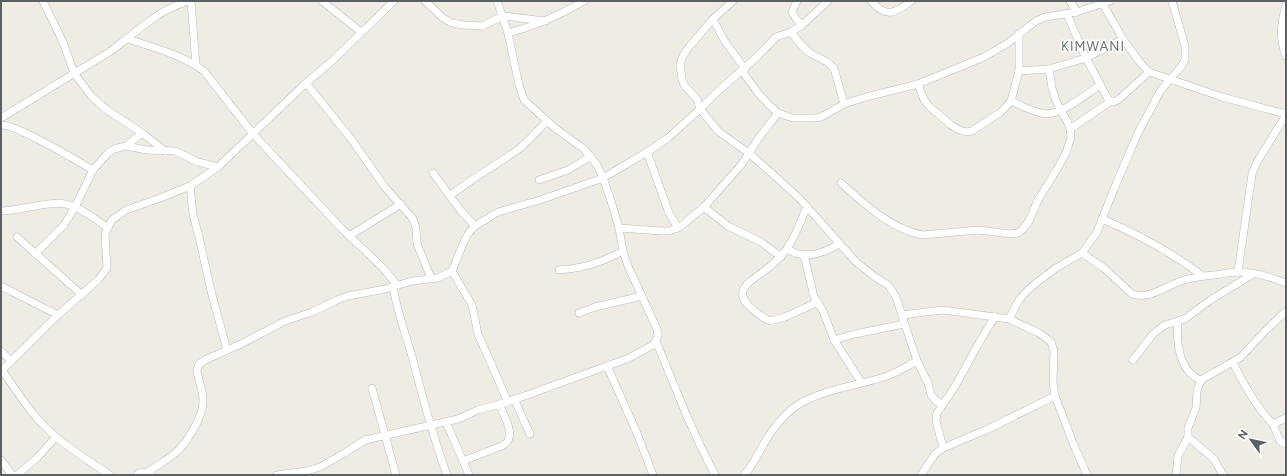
<svg xmlns="http://www.w3.org/2000/svg" width="1287" height="476" font-family="Figtree,sans-serif">
<style>
.lines{fill:none;stroke-linecap:round;stroke-linejoin:round}
.minor-casing{stroke:#b8bbc0;stroke-width:8}
.minor{stroke:#fff;stroke-width:7}
.labels{text-anchor:middle;stroke-width:3;stroke-linejoin:round;paint-order:stroke}
.quarter-label{font-size:13px;letter-spacing:1px;fill:#6c7277;stroke:#fff}
</style>
<rect width="100%" height="100%" fill="#efece3"/>
<g class="lines">
<g class="minor-casing">
<g id="minor">
<polyline points="43,1 63,42 74,73 92,97 107,110 142,133 165,151"/>
<polyline points="191,1 196,65"/>
<polyline points="322,1 361,32"/>
<polyline points="425,1 443,18 452,23 463,25 482,26 503,16 545,21"/>
<polyline points="733,1 713,19 689,47 683,56 680,64 681,72 682,79 684,85 697,99 700,109 719,132 750,154 776,177 800,199 856,262 875,277 888,285 896,297 917,361 928,383 931,395 936,401 942,404"/>
<polyline points="797,1 792,12 797,20 802,25"/>
<path d="M 871,1 C 886,18 895,14 911,1"/>
<polyline points="1070,1 1077,12"/>
<polyline points="1103,4 1123,39 1138,60 1149,72 1222,97 1286,114"/>
<path d="M 1286,5 C 1281,23 1279,38 1286,56"/>
<polyline points="1067,14 1086,58 1108,99 1113,102 1118,100 1149,72"/>
<polyline points="713,19 724,40 745,69"/>
<polyline points="791,32 802,46 810,53 827,62 834,68 844,104"/>
<path d="M 508,33 C 536,26 560,15 584,1"/>
<path d="M 128,39 C 154,48 181,54 204,71 L 253,134 L 342,229 L 383,268 L 397,285"/>
<polyline points="742,71 759,94 769,105 778,113 793,118 814,118 821,117 844,104 866,97 918,84 984,57 1008,43 1036,21 1045,17 1077,12 1110,1"/>
<polyline points="1019,71 1049,69 1086,58 1123,39"/>
<polyline points="306,83 352,140 384,186 413,219 416,228 417,244 431,278"/>
<polyline points="918,84 924,100 930,107 951,125 959,130 966,132 972,131 1001,112 1011,101 1019,71 1019,34"/>
<path d="M 1011,101 C 1022,106 1034,113 1046,114 C 1063,114 1086,94 1100,85"/>
<path d="M 1,118 L 111,51 C 126,40 139,28 154,18 C 164,10 177,5 188,1"/>
<path d="M 1,125 C 16,124 77,161 93,170"/>
<polyline points="1070,129 1111,101"/>
<polyline points="126,146 142,133"/>
<polyline points="647,152 669,213 678,228"/>
<polyline points="433,173 461,211 475,226"/>
<polyline points="539,180 568,170 591,156"/>
<path d="M 841,183 C 864,204 890,228 922,235 L 979,230 L 1010,234 L 1018,233 L 1022,230 L 1029,221 L 1038,200 L 1059,166 L 1066,153 L 1071,137 L 1070,129 L 1068,123 L 1056,101 L 1052,88 L 1049,69"/>
<polyline points="190,186 193,214 199,237 211,291 227,350"/>
<path d="M 450,196 C 472,178 497,165 520,148 C 530,140 538,130 547,121"/>
<polyline points="704,207 728,226 761,242 781,257"/>
<path d="M 807,207 C 800,222 793,244 781,256 C 775,263 767,269 760,274 C 747,283 734,292 750,307 C 756,312 762,318 770,321 L 785,317 L 818,302"/>
<path d="M 1,211 C 21,211 52,199 69,205 C 82,208 96,220 107,227"/>
<path d="M 1102,219 C 1138,234 1172,253 1203,276"/>
<polyline points="619,228 662,231 669,231 680,227 704,207 742,164 758,139 778,113"/>
<polyline points="349,236 401,204"/>
<polyline points="17,237 82,295"/>
<path d="M 787,249 C 805,260 822,254 839,244"/>
<path d="M 1082,253 L 1104,268 L 1132,294 C 1150,300 1167,285 1184,280 C 1194,277 1204,276 1214,275 C 1222,274 1231,272 1239,272 C 1255,272 1271,277 1286,283"/>
<polyline points="35,254 64,225 75,207 93,170 108,153 114,149 126,146 147,150 175,151 198,162 218,167"/>
<polyline points="804,255 814,297 823,311 834,340 861,382"/>
<path d="M 559,270 C 584,268 600,263 623,251"/>
<polyline points="452,271 472,305 478,334 508,402"/>
<polyline points="1238,272 1252,174 1257,162 1286,115"/>
<polyline points="1,286 58,315"/>
<path d="M 393,286 C 397,312 406,335 413,360 C 423,399 433,437 447,475"/>
<polyline points="579,313 595,307 642,296"/>
<polyline points="902,315 942,310 951,311 1009,319 1039,333 1051,342 1054,351 1053,383 1055,396 1073,443 1087,475"/>
<polyline points="1009,319 1019,300 1027,291 1036,283 1056,268 1082,253 1097,232 1114,189 1138,133 1155,101 1161,90 1181,67 1185,60 1185,46 1172,1"/>
<path d="M 1178,321 C 1176,342 1179,372 1201,380 L 1241,357 L 1265,331 L 1286,311"/>
<polyline points="834,340 855,334 904,324"/>
<polyline points="656,341 686,414 700,445 715,475"/>
<polyline points="1,351 11,361"/>
<polyline points="1133,360 1153,334 1165,325 1178,321 1186,318 1212,299 1253,274"/>
<path d="M 1233,363 C 1244,384 1256,407 1273,424 L 1286,418"/>
<polyline points="607,366 637,433 653,475"/>
<path d="M 2,370 C 18,393 34,419 56,437 C 73,451 92,463 110,475"/>
<polyline points="1,371 58,315 98,280 107,268 105,234 112,220 126,210 160,198 190,186 218,167 306,83 332,61 394,1"/>
<polyline points="372,388 396,475"/>
<polyline points="514,399 530,434"/>
<polyline points="446,422 469,475"/>
<polyline points="1273,424 1280,441 1286,444"/>
<polyline points="1188,437 1214,459 1223,475"/>
<polyline points="943,448 936,421 937,413 954,388 979,343 995,316"/>
<polyline points="1,460 12,475"/>
<path d="M 463,461 L 504,445 C 517,436 504,416 499,404"/>
<path d="M 148,472 C 156,466 165,461 173,455 C 186,445 204,416 203,400 C 203,389 198,380 197,370 L 199,364 L 205,360 L 241,344 L 285,321 L 312,312 L 337,300 L 348,296 L 385,289 L 412,281 L 438,278 L 452,271 L 463,244 L 468,234 L 475,226 L 496,213 L 505,210 L 540,200 L 603,178 L 647,152 L 668,138 L 700,109 L 716,93 L 758,56 L 776,37 L 791,32 L 802,25 L 828,1"/>
<polyline points="17,475 37,458 56,437"/>
<polyline points="137,475 139,473 148,472 151,475"/>
<polyline points="277,475 307,471 320,467 343,454 365,440 458,419 478,410 508,402 629,358 653,345 656,341 658,336 657,329 628,266 623,251 619,228 611,201 603,178 597,165 584,149 555,128 524,100 519,85 508,33 497,1"/>
<path d="M 744,475 C 752,467 757,456 762,447 C 770,433 779,419 792,409 C 816,390 858,386 887,376 C 898,372 907,366 917,361"/>
<polyline points="921,475 935,454 943,448 988,429 1055,396"/>
<polyline points="1176,475 1178,456 1188,437 1188,428 1196,408 1197,391 1201,380"/>
</g>
</g>
<use href="#minor" class="minor"/>
</g>
<g class="labels">
<g class="quarter-label">
<text x="1093" y="51">KIMWANI</text>
</g>
</g>
<rect width="1287" height="476" fill="none" stroke="#5b6065" stroke-width="4"/>
<g transform="translate(1251 440) rotate(303)" stroke="#ffffff" stroke-width="3" paint-order="stroke">
<path d="M0-3L7 15L0 10L-7 15Z" fill="#5b6065"/>
<text y="-6" font-size="11" font-weight="bold" text-anchor="middle" fill="#5b6065">N</text>
</g>
</svg>
